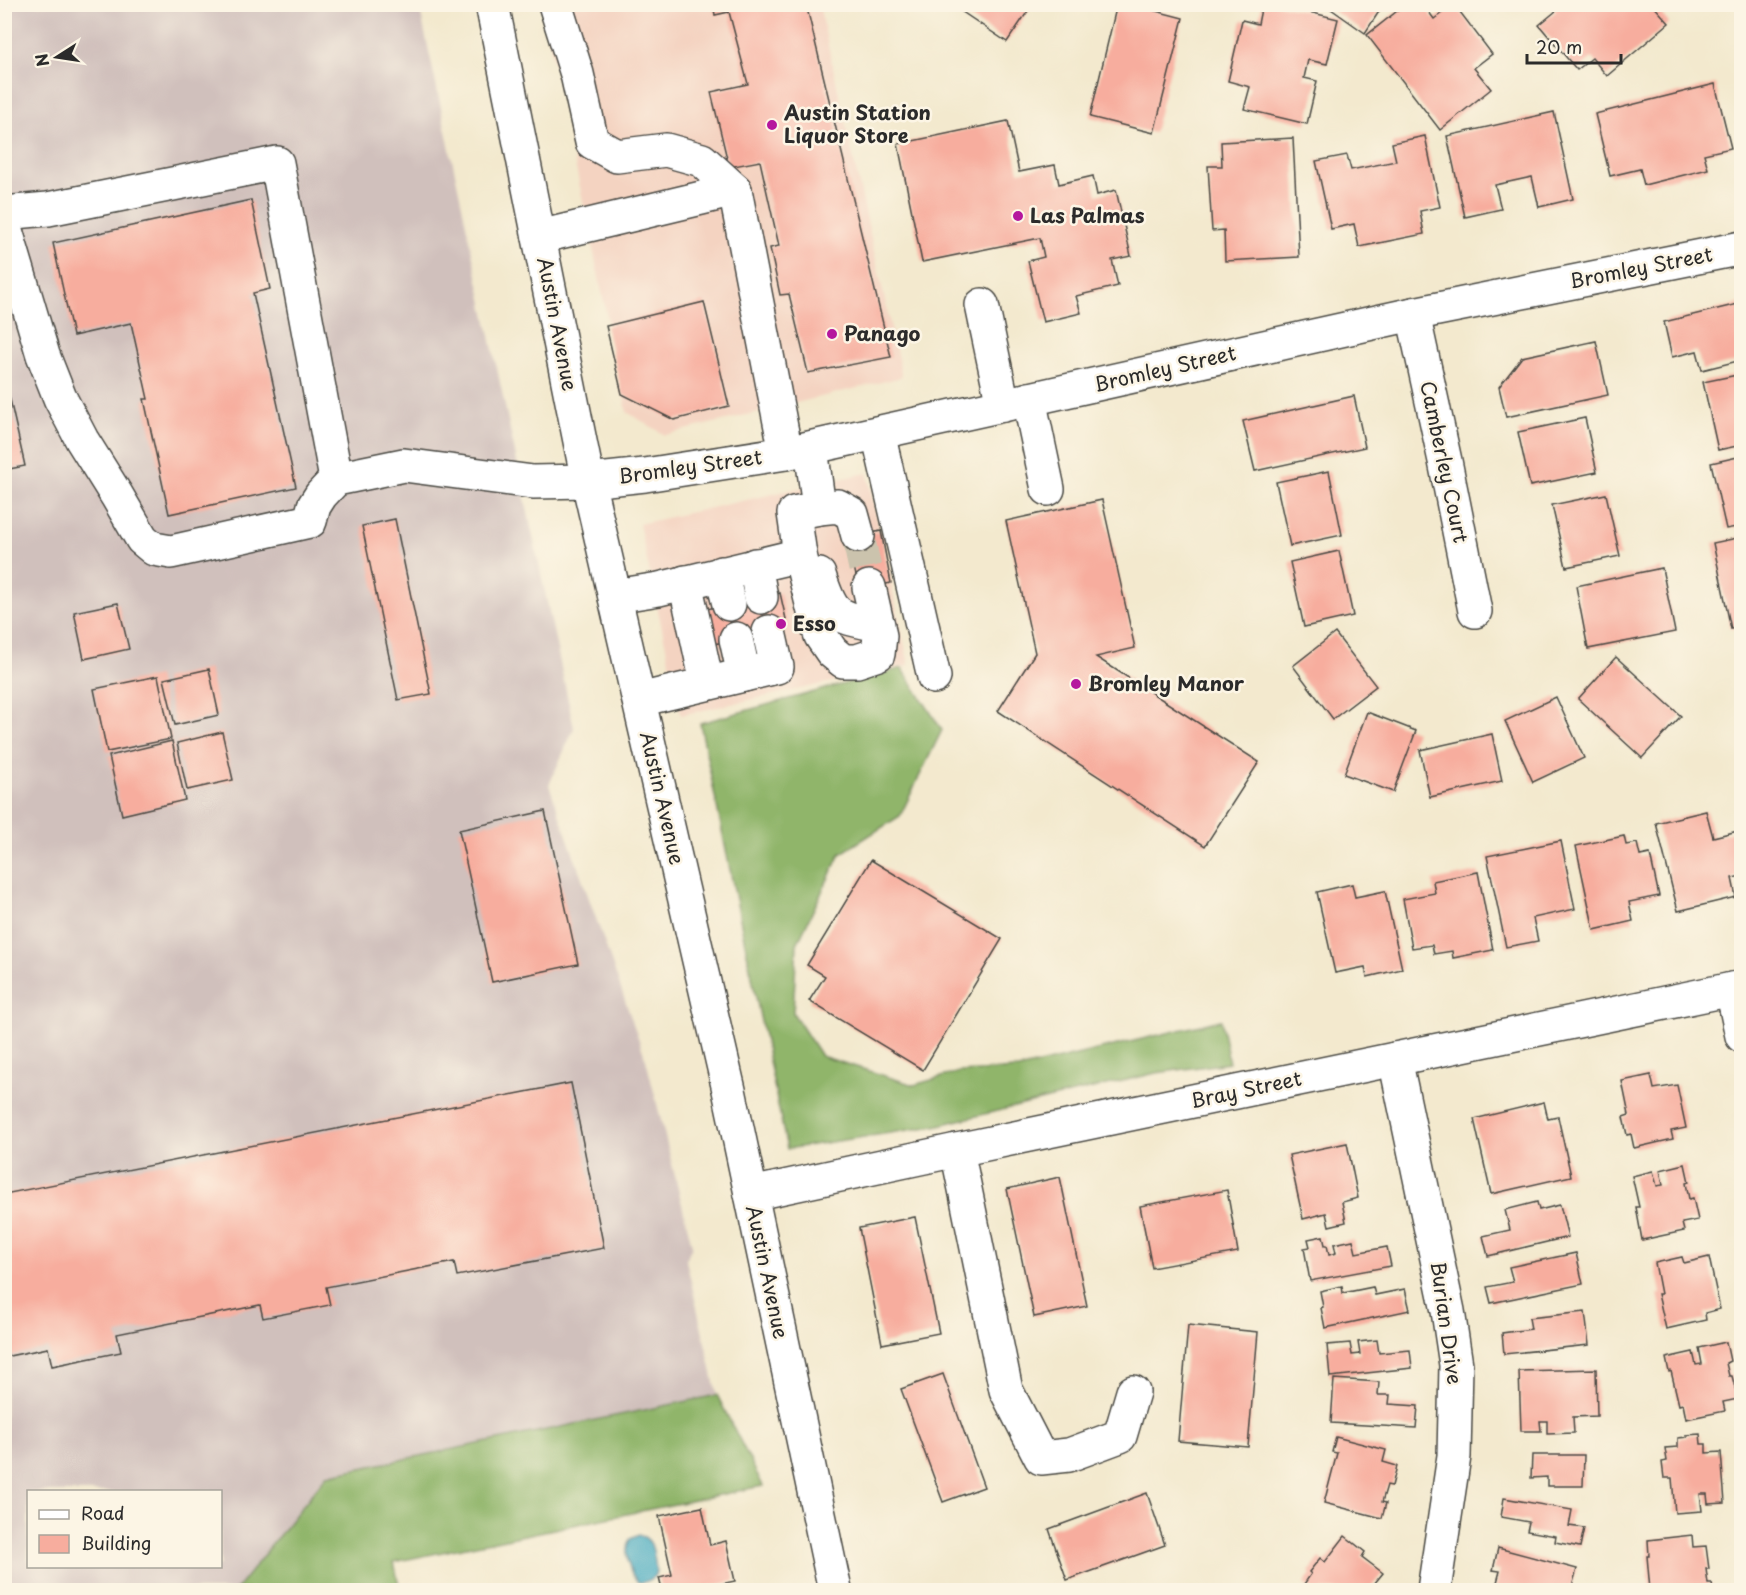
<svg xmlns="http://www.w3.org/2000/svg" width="1746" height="1595" font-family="'Playpen Sans',sans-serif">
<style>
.built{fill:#f4d3c1}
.industrial{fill:#d0c0bc;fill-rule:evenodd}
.forest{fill:#90b56a;stroke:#5e704a;stroke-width:1.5}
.water{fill:#40a8c0;stroke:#366a76;stroke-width:1.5}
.building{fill:#f7ad9e}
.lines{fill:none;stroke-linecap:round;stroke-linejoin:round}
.minor-tunnel{stroke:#cbc3ad;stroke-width:33;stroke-dasharray:33 16;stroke-linecap:butt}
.minor-casing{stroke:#494843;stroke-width:36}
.major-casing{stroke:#494843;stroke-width:36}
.minor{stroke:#fff;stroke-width:33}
.major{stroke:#fff;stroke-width:33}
.poi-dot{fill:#b5179e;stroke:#fcf5e5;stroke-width:2}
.labels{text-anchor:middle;stroke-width:5;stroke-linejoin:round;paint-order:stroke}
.poi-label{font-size:20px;font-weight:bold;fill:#2b2b2b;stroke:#fcf5e5;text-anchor:start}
.street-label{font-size:20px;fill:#2b2b2b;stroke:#fcf5e5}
</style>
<rect width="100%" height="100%" fill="#fcf5e5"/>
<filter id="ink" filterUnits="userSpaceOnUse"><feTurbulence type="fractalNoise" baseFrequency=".0167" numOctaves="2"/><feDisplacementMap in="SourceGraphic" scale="12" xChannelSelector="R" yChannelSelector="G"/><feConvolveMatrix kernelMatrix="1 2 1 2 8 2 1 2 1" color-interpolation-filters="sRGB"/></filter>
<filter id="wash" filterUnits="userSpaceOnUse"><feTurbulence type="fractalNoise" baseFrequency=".008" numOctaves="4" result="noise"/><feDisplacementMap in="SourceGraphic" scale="24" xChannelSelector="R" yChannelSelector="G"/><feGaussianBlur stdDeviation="1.35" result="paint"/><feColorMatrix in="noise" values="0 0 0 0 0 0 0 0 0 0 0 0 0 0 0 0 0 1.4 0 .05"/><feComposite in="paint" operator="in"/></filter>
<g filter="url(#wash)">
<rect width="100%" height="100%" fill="#f3e9ce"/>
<g class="built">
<polygon points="542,5 819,5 902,377 665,435 627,412"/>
<polygon points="867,473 909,665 681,715 639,524"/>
</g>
<path class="industrial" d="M 5,5 L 419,5 L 574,728 L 549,785 L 646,1060 L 692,1245 L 686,1260 L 717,1395 L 327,1475 L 236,1590 L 5,1590 ZM 28,1492 L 220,1492 L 220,1566 L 28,1566 Z"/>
<g class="forest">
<polygon points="902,668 942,730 900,816 840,854 797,944 793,1013 821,1056 914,1085 959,1072 1018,1069 1221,1020 1229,1063 1156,1073 935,1126 787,1149 700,723"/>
<polygon points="717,1395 763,1486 394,1562 400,1590 236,1590 327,1475"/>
</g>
<path class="water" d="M 639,1535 C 654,1538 654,1556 656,1569 C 656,1579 647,1583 638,1582 C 629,1573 623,1550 630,1539 Z"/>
<g id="blocks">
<g class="building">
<polygon points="713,4 806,4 891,357 808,373 789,294 780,295 770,248 779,246 760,161 729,167 711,92 748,84 729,12 715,15"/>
<polygon points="1117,4 1129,4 1183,18 1154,133 1090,117"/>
<polygon points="1262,4 1276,4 1338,19 1327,64 1308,60 1304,78 1317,81 1307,124 1244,109 1250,87 1228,81 1242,20 1258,24"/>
<polygon points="1324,4 1384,4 1365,33"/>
<polygon points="1406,4 1423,4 1434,19 1454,4 1492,54 1474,68 1491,89 1440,130 1367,35"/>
<polygon points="1550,4 1630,4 1633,8 1638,4 1652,4 1669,23 1607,76 1592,58 1577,70 1539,25 1556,11"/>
<polygon points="952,5 1032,5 1007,42"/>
<polygon points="1715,84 1731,148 1704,154 1708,169 1644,185 1640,169 1610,176 1595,114"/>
<polygon points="1554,112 1573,199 1539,207 1532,177 1495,185 1501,209 1465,217 1447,136"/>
<polygon points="1008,121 1019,172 1055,165 1059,184 1093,176 1097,195 1116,190 1131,256 1112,260 1118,286 1076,296 1081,313 1043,322 1028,261 1044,257 1040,238 922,262 898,144"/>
<polygon points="1425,136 1440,207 1420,211 1424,234 1359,247 1354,224 1331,229 1316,161 1347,155 1351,170 1396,161 1392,143"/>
<polygon points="1293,138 1299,257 1225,261 1224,230 1212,231 1208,166 1222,166 1221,142"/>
<polygon points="251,200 270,289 253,293 296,487 169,514 144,399 148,399 131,323 73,336 53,243"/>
<polygon points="704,302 729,406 674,420 622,394 606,326"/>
<polygon points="1742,303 1742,360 1702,370 1697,351 1672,357 1664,322"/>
<polygon points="1596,341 1608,395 1506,417 1499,387 1522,357"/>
<polygon points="4,373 25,466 4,470"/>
<polygon points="1742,374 1742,445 1718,450 1703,382"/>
<polygon points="1354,396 1365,447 1255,471 1243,421"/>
<polygon points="1585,418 1597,472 1530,486 1518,432"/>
<polygon points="1742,456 1742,526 1726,529 1711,463"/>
<polygon points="1329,471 1342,535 1290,546 1276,482"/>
<polygon points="1606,494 1620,556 1566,567 1552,505"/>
<polygon points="1102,500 1135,648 1096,657 1259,762 1205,846 998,711 1035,653 1006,521"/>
<polygon points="395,519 431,694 398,700 362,526"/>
<polygon points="881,531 891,583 859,590 848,538"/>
<polygon points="1742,537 1742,626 1731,629 1713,543"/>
<polygon points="1339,551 1353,616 1304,627 1290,562"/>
<polygon points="1662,568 1675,632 1588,649 1576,586"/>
<polygon points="780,593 788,628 709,645 702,610"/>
<polygon points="118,603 129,649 84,659 74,612"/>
<polygon points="1335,633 1376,686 1333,719 1293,666"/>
<polygon points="1616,657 1681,716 1642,758 1578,699"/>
<polygon points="209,669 219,715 175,725 164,679"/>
<polygon points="158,676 171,739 107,752 94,689"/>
<polygon points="1556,697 1584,758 1533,782 1505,721"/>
<polygon points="1367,712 1416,731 1393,792 1344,774"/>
<polygon points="222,732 233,780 187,790 177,743"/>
<polygon points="1492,734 1502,781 1430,797 1420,750"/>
<polygon points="172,741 185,800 122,815 109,756"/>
<polygon points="545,811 578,964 492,982 459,830"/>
<polygon points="1706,811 1713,837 1738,831 1742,846 1742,876 1732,878 1736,897 1678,911 1656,823"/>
<polygon points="1624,836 1626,845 1637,843 1640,856 1650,854 1659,896 1629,902 1633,921 1594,930 1576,846"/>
<polygon points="1561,841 1575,909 1533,918 1538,941 1506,947 1487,856"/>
<polygon points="871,860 1002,939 923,1070 809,1001 825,976 807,965"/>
<polygon points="1478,872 1493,950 1453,958 1452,951 1434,954 1432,945 1412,948 1403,899 1435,893 1433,881"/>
<polygon points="1352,884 1355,897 1385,891 1402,969 1367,977 1365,967 1335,973 1317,892"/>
<polygon points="1651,1075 1654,1089 1677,1085 1686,1128 1671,1131 1673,1139 1634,1148 1631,1134 1627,1135 1623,1117 1629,1115 1622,1081"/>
<polygon points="571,1083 604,1248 457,1276 454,1262 326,1287 330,1305 263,1318 260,1305 117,1334 121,1352 52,1366 48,1348 4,1357 4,1194"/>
<polygon points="1544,1102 1548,1119 1558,1117 1571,1176 1491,1194 1474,1119"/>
<polygon points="1347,1143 1358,1198 1342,1202 1346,1222 1329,1226 1326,1213 1303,1219 1289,1155"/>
<polygon points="1685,1164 1689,1182 1686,1183 1689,1199 1693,1198 1698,1220 1682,1223 1684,1231 1642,1240 1636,1207 1639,1207 1632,1176 1653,1171 1657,1186 1663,1185 1660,1170"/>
<polygon points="1060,1177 1087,1306 1034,1317 1007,1189"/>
<polygon points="1227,1190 1238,1252 1152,1268 1140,1206"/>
<polygon points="1537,1202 1539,1210 1560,1205 1568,1237 1488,1256 1483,1236 1510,1230 1505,1210"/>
<polygon points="915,1217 939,1333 882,1344 859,1228"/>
<polygon points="1323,1236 1325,1245 1327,1245 1329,1255 1336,1253 1334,1244 1353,1240 1356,1253 1387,1247 1391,1266 1310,1281 1304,1248 1310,1247 1308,1239"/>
<polygon points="1576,1253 1583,1284 1491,1303 1487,1287 1513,1282 1509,1267"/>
<polygon points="1682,1257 1684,1263 1709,1257 1720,1309 1705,1313 1706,1320 1666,1329 1658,1294 1661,1294 1655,1263"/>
<polygon points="1342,1286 1343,1293 1373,1287 1375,1295 1405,1289 1410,1310 1325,1328 1321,1308 1323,1307 1320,1291"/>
<polygon points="1585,1312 1589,1345 1504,1354 1502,1333 1531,1329 1529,1318"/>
<polygon points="1188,1325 1258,1332 1248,1447 1178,1441"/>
<polygon points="1377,1340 1379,1353 1410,1350 1412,1368 1330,1377 1327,1345 1350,1343 1352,1355 1360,1354 1358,1342"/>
<polygon points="1726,1342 1730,1361 1726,1363 1729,1376 1732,1376 1738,1399 1723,1402 1725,1411 1686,1419 1683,1404 1679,1405 1671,1371 1669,1372 1666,1358 1693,1352 1696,1365 1702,1364 1699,1348"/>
<polygon points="1596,1369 1597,1416 1573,1417 1574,1433 1547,1434 1547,1421 1540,1421 1541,1431 1521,1431 1519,1371"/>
<polygon points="943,1374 984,1487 943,1502 901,1389"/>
<polygon points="1334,1379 1379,1382 1378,1395 1390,1395 1389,1404 1418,1406 1416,1428 1331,1423"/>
<polygon points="1700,1434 1701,1444 1706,1444 1706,1453 1721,1452 1725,1503 1708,1504 1707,1494 1700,1494 1702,1511 1675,1513 1672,1478 1664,1478 1662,1462 1667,1461 1665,1448 1678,1447 1678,1438 1687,1437 1686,1435"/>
<polygon points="1336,1437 1386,1450 1383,1462 1397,1466 1392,1486 1387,1485 1382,1502 1386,1503 1382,1518 1324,1503 1337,1453 1332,1452"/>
<polygon points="1532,1455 1584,1455 1583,1486 1547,1486 1547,1477 1531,1478"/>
<polygon points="1147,1493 1165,1545 1067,1580 1049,1529"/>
<polygon points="1504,1498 1572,1510 1569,1526 1584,1528 1580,1547 1555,1542 1556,1536 1527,1531 1529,1522 1501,1517"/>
<polygon points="702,1507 710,1545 726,1541 735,1581 693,1590 662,1590 659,1578 672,1575 659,1516"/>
<polygon points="1692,1535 1693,1547 1706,1546 1709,1569 1706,1569 1708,1584 1712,1584 1713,1590 1650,1590 1647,1556 1649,1556 1648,1540"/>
<polygon points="1345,1536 1365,1552 1362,1557 1383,1573 1369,1590 1312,1590 1304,1584 1311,1574 1309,1572 1320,1558 1325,1562"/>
<polygon points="1498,1548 1577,1569 1571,1590 1495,1590 1500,1571 1493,1570"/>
</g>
</g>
</g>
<g filter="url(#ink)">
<use href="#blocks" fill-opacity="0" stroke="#494843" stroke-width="1.5"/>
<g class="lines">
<polyline class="minor-tunnel" points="858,536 869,587"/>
<g class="minor-casing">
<g id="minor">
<polyline points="555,4 577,74 592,142 617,156 666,150 702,160 735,190 786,453"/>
<polyline points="4,213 48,209 277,163 336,479"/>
<polyline points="4,224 43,355 60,398 82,440 117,496 142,539 154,549 171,552 310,521 314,506 321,495 336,479 404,465 533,482 588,481 645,475 786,453 1413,314 1742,248"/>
<polyline points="539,237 735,190"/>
<polyline points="982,305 1003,405"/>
<polyline points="1413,314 1445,461 1475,611"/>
<polyline points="1029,399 1048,489"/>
<polyline points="878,433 934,677"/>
<polyline points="811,448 819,508 794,513 800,555 817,624 821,636 832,652 843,661 857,661 878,654 880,636 869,587"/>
<polyline points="819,508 838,506 852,514 858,536"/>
<polyline points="755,565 761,597"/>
<polyline points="721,573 729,604"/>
<path d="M 819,575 C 833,618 836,616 878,625"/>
<polyline points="685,582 707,683"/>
<polyline points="615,596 659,589 800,555"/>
<polyline points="736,639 744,675"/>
<polyline points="639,700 777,667 769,632"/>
<polyline points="1732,989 1742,1036"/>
<polyline points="1395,1059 1448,1311 1456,1365 1454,1456 1434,1590"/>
<polyline points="957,1150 1006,1390 1041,1458 1069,1455 1120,1436 1133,1392"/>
<polyline points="751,1194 957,1150 1742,987"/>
</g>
</g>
<g class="major-casing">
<polyline id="major" points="492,4 588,481 729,1090 835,1590"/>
</g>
<use href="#minor" class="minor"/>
<use href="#major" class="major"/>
</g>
</g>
<g class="poi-dot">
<circle cx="772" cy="125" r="6"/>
<circle cx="1018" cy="216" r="6"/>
<circle cx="832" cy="334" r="6"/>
<circle cx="781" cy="624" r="6"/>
<circle cx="1076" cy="684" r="6"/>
</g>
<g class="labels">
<g class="poi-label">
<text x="784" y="120">Austin Station<tspan x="784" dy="23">Liquor Store</tspan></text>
<text x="1030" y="223">Las Palmas</text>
<text x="844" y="341">Panago</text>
<text x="793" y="631">Esso</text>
<text x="1088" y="691">Bromley Manor</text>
</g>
<g class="street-label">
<text transform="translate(1641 268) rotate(-11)" y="7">Bromley Street</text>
<text transform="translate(557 324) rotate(79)" y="7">Austin Avenue</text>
<text transform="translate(1165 369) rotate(-13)" y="7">Bromley Street</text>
<text transform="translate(1444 462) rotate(78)" y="7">Camberley Court</text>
<text transform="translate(690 467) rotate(-8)" y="7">Bromley Street</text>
<text transform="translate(662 798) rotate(77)" y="7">Austin Avenue</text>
<text transform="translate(1246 1090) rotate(-12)" y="7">Bray Street</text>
<text transform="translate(767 1272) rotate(78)" y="7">Austin Avenue</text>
<text transform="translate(1446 1323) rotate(82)" y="7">Burian Drive</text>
</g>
</g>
<rect width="1746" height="1595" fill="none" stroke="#fcf5e5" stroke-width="24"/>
<rect x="27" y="1490" width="195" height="78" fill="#fcf5e5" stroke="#a8a49b" stroke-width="1.5"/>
<rect x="39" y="1510" width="30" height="9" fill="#ffffff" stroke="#a8a49b" stroke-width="1.5"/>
<text x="81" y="1520" font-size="18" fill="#2b2b2b">Road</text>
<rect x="39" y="1535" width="30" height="18" fill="#f7ad9e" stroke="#a8a49b" stroke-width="1.5"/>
<text x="81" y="1550" font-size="18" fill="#2b2b2b">Building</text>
<g transform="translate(57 57) rotate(258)" stroke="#fcf5e5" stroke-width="4.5" paint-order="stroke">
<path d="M0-4.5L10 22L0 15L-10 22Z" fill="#2b2b2b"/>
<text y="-9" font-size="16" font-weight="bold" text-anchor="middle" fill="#2b2b2b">N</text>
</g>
<path d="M1527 54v9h94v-9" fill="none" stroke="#2b2b2b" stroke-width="3"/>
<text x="1536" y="54" font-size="18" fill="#2b2b2b" stroke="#fcf5e5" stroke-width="4.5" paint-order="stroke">20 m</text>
</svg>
